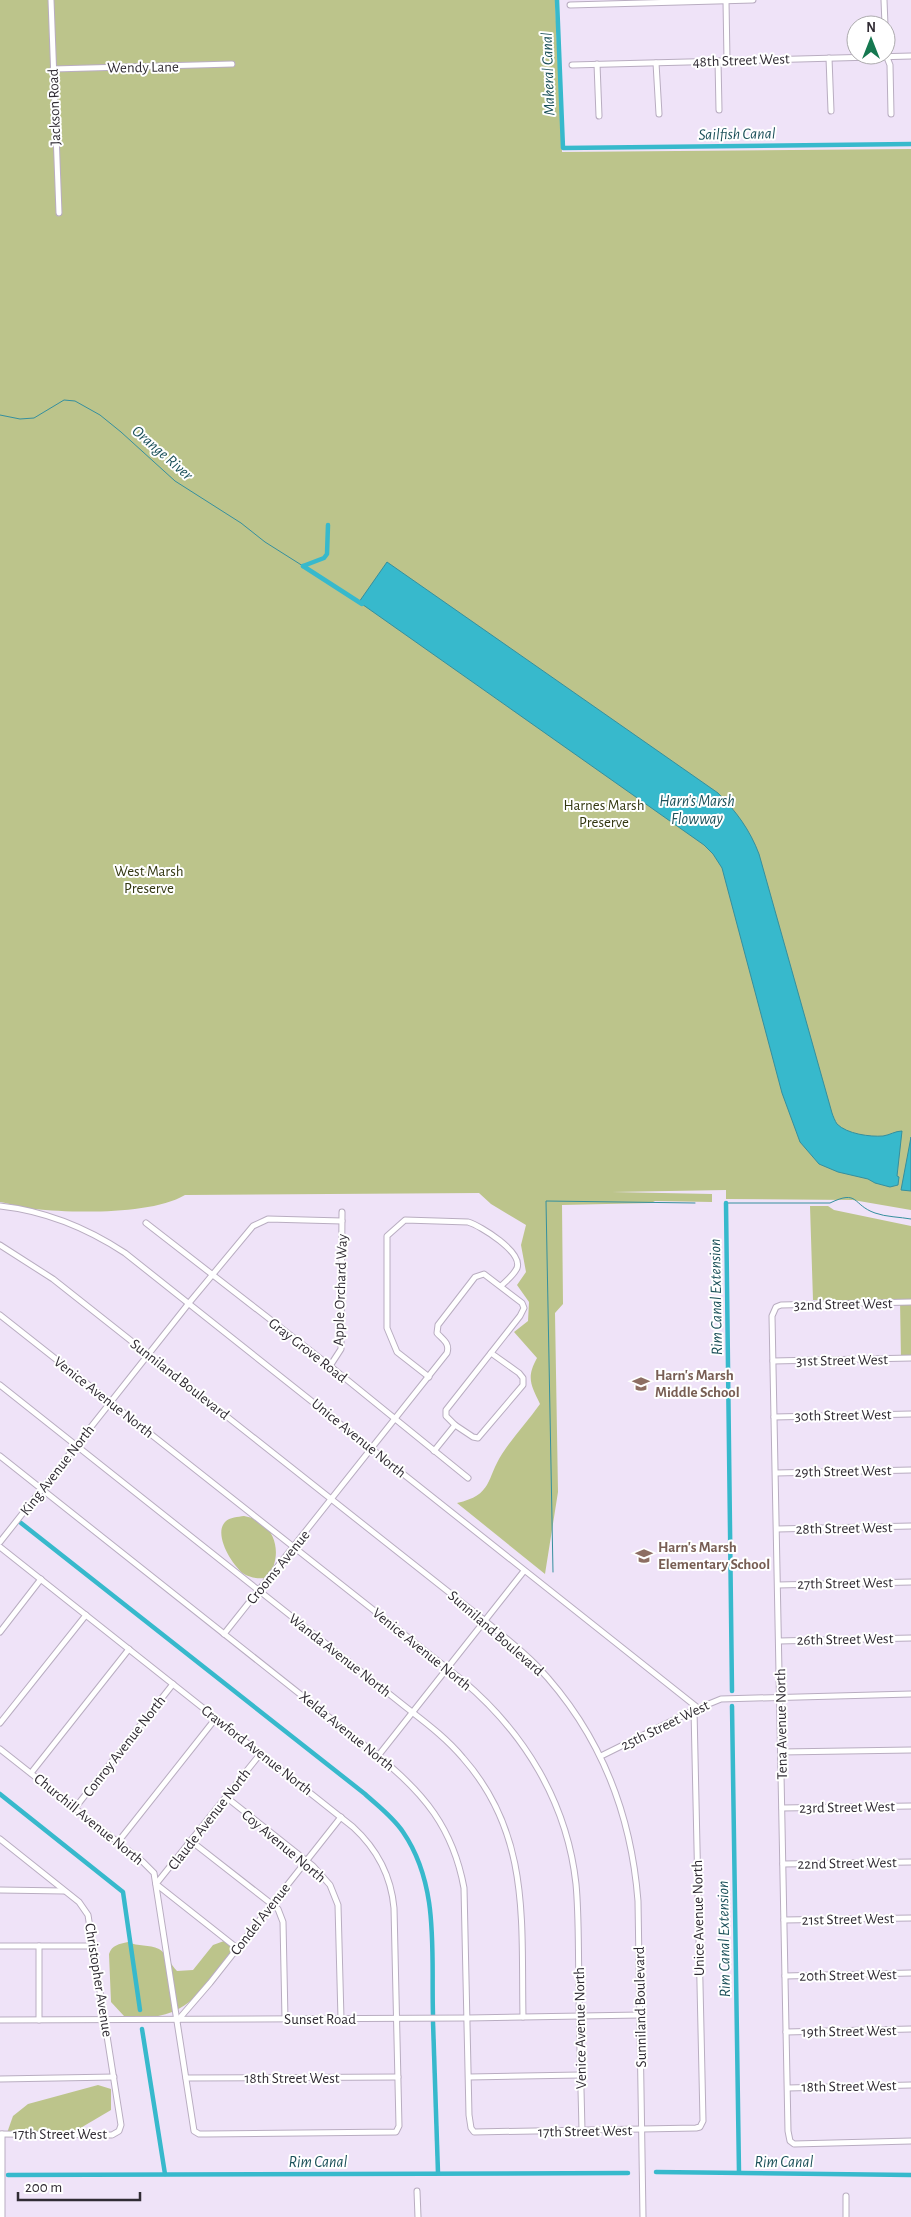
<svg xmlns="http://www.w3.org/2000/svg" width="911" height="2217" font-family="'Alegreya Sans',sans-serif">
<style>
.green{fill:#bcc48b}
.water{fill:#37b9cc;stroke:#358f9e}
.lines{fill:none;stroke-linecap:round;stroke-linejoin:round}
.stream{stroke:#358f9e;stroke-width:1}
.canal{stroke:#37b9cc;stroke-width:4.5}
.minor-casing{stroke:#b9adc1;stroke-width:7}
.minor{stroke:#fff;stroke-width:5}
.labels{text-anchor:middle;stroke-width:4;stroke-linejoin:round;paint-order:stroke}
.street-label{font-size:15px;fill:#312c34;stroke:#fff}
.park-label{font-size:15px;fill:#333711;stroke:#fff}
.education-label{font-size:15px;font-weight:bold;fill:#785e54;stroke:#fff;text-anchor:start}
.water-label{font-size:16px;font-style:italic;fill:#1c515a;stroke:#fff}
</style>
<rect width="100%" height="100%" fill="#efe3f8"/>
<g class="green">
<path d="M 0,0 L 555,0 L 562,152 L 911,149 L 911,1210 L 853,1200 L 726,1199 L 726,1190 L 612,1192 L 712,1194 L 712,1202 L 655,1201 L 651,1203 L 562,1205 L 563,1304 L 555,1313 L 558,1492 L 545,1574 L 457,1503 C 493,1495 486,1479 502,1454 C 513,1437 528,1421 540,1404 C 531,1385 526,1378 537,1358 L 514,1332 L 528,1321 L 529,1302 L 517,1285 L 526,1272 L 521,1245 L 526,1225 L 491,1204 L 479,1193 L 185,1195 C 151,1215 73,1213 34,1209 C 22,1208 11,1204 0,1202 Z"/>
<polygon points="810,1206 828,1206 834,1210 911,1226 911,1360 901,1360 900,1300 813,1300"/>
<path d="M 244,1516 C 275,1521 285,1554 267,1578 C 259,1579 251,1578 244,1574 C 233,1566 213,1535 225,1522 C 230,1517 238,1517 244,1516 Z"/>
<path d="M 224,1941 L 235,1948 C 203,1991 184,2025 124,2016 L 111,2002 L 109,1954 C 112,1945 119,1944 128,1942 C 138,1947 149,1944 159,1949 C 167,1954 170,1964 177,1971 L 193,1970 L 213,1945 Z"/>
<polygon points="98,2085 111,2089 111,2110 72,2133 7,2133 13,2116 28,2104"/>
</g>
<g class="water">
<path d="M 387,562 L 718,793 C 736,811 750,830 759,854 L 832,1113 C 833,1116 835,1121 837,1124 C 847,1134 870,1137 883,1136 C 890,1135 895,1131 902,1131 L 897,1176 L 899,1177 L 898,1185 L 890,1187 L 875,1183 L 868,1179 L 838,1172 L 819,1164 L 800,1142 L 782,1093 L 722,868 L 713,854 L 704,845 L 359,602 Z"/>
<polygon points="911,1137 911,1191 901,1190"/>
</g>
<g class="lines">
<g class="stream">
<polyline points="0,415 20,419 34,418 64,400 75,401 100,415 121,432 175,481 241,523 265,542 303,566"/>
<path d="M 726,1203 L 830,1203 C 859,1189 852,1205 875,1213 C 886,1217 900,1217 911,1219"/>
<polyline points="553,1572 546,1201 695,1203"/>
</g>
<g class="canal">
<polyline points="557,0 563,148 911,144"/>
<polyline points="303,566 362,604"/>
<polyline points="303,566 324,558 327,554 328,525"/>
<polyline points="726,1203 732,1691"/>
<path d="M 21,1523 L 365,1794 C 378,1806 393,1817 403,1832 C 440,1886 431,1953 433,2015"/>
<polyline points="732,1706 739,2172"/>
<polyline points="0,1794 123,1892 140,2010"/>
<polyline points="433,2022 438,2173"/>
<polyline points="142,2029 165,2174"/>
<polyline points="656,2172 911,2175"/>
<polyline points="8,2175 628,2173"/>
</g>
<g class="minor-casing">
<g id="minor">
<polyline points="51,0 59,213"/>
<polyline points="884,0 885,25"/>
<polyline points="726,1 727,61"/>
<polyline points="570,5 753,0"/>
<polyline points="886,55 890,65 891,114"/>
<polyline points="829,58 831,111"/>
<polyline points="718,61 719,110"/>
<polyline points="656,63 659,114"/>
<polyline points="597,64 599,116"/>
<polyline points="572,65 911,56"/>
<polyline points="53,69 232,64"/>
<path d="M 0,1206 C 46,1211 87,1228 125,1253 L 698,1708"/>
<polyline points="146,1223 330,1366 468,1478"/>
<path d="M 0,1245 L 53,1279 L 484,1620 C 502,1635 520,1649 536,1665 C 599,1731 631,1812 638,1901 L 643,2217"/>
<polyline points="911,1302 781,1305 776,1307 772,1316 788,2131 790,2141 794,2144 911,2141"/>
<path d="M 0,1315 L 462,1680 C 524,1732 567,1802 576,1884 C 579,1916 578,1950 579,1982 C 579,2032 581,2081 582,2131"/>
<polyline points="773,1361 911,1358"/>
<polyline points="330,1366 341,1349 342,1212"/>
<path d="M 429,1377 L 397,1352 L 387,1328 L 387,1236 L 405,1220 L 468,1222 C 481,1226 523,1252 517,1268 C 514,1275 506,1281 501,1286"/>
<path d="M 0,1385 L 412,1712 C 430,1726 448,1740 463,1758 C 531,1835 521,1922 523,2017"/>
<polyline points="774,1417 911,1414"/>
<polyline points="455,1425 473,1437 478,1438 523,1385 523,1378 519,1373 491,1353"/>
<path d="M 0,1456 L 378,1756 C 424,1793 453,1828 464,1888 L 469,2115 L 471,2128 L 474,2132 L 696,2128 L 700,2127 L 703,2121 L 694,1710"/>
<polyline points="776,1473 911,1470"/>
<polyline points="777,1529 911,1526"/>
<polyline points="0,1542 189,1303 253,1226 268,1219 342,1221"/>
<path d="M 0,1547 L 353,1827 C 377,1849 391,1875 394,1908 L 399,2126 L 396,2132 L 206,2134 L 199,2134 L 194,2131 L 154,1873 L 143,1862 L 0,1749"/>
<polyline points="778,1585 911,1582"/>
<polyline points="0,1632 41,1579"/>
<path d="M 224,1634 L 447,1353 C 450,1343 443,1340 437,1333 L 438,1325 L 475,1277 L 484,1274 L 522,1303 L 524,1308 L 520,1316 L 446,1410 L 446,1416 L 455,1425 L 434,1451"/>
<polyline points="779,1641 911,1638"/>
<polyline points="0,1723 86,1615"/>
<polyline points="781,1752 911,1750"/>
<polyline points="378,1756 524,1571"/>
<polyline points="601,1756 694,1710 721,1699 911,1694"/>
<polyline points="31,1773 129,1649"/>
<polyline points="226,1797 313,1866 330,1885 338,1905 341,2019"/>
<polyline points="75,1808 173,1684"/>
<polyline points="782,1808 911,1806"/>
<polyline points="0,1839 79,1902 88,1915 121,2125 119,2131 112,2135 0,2134"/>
<polyline points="191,1841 278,1909 283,1922 285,2019"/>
<polyline points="118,1842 216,1718"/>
<polyline points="783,1864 911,1862"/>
<polyline points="0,1890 64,1891"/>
<polyline points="784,1920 911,1918"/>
<polyline points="0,1946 94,1946"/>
<polyline points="39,1946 39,2020"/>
<polyline points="237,1948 156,1884 261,1753"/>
<polyline points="785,1976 911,1973"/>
<polyline points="0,2020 468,2018 640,2015"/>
<polyline points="178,2020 210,1983 341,1817"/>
<polyline points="786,2032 911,2029"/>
<polyline points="469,2077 580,2075"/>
<polyline points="186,2078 398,2077"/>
<polyline points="0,2079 114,2077"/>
<polyline points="788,2088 911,2085"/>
<polyline points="417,2191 418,2217"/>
<polyline points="846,2196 846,2217"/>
<polyline points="2,2217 2,2134"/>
</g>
</g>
<use href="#minor" class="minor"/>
</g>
<defs>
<g id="school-bare" transform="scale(1.35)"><path d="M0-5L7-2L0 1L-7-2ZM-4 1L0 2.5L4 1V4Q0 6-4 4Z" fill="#8d6e63" stroke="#fff" stroke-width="2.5" paint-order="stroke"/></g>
</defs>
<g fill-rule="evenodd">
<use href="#school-bare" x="641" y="1384"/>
<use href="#school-bare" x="644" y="1556"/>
</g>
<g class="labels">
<g class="street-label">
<text transform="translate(741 60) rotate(-2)" y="5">48th Street West</text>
<text transform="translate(143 67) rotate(-1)" y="5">Wendy Lane</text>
<text transform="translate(54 107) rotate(-92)" y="5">Jackson Road</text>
<text transform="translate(340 1290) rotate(-88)" y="5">Apple Orchard Way</text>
<text transform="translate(843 1304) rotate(-1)" y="5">32nd Street West</text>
<text transform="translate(308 1350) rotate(38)" y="5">Gray Grove Road</text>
<text transform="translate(842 1360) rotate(-1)" y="5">31st Street West</text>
<text transform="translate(180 1379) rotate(38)" y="5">Sunniland Boulevard</text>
<text transform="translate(104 1397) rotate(38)" y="5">Venice Avenue North</text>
<text transform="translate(843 1415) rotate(-1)" y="5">30th Street West</text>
<text transform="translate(359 1438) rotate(39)" y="5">Unice Avenue North</text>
<text transform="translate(57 1470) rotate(-52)" y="5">King Avenue North</text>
<text transform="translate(843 1471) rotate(-1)" y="5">29th Street West</text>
<text transform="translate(844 1528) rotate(-1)" y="5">28th Street West</text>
<text transform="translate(278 1567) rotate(-51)" y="5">Crooms Avenue</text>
<text transform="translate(845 1583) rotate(-1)" y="5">27th Street West</text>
<text transform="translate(496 1633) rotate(41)" y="5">Sunniland Boulevard</text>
<text transform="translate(845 1639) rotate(-1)" y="5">26th Street West</text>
<text transform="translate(422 1649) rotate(39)" y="5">Venice Avenue North</text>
<text transform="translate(340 1655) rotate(38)" y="5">Wanda Avenue North</text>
<text transform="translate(781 1724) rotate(-91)" y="5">Tena Avenue North</text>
<text transform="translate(665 1725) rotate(-26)" y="5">25th Street West</text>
<text transform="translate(347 1731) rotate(39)" y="5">Xelda Avenue North</text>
<text transform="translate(124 1746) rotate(-52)" y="5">Conroy Avenue North</text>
<text transform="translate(257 1750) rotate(38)" y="5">Crawford Avenue North</text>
<text transform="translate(847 1807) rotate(-1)" y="5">23rd Street West</text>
<text transform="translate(89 1819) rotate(39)" y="5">Churchill Avenue North</text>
<text transform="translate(209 1819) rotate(-52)" y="5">Claude Avenue North</text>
<text transform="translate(284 1846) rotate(40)" y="5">Coy Avenue North</text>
<text transform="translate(847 1863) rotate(-1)" y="5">22nd Street West</text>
<text transform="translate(698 1918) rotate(-91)" y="5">Unice Avenue North</text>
<text transform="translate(260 1919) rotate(-52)" y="5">Condel Avenue</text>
<text transform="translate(848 1919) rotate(-1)" y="5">21st Street West</text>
<text transform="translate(848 1975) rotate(-1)" y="5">20th Street West</text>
<text transform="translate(99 1980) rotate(81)" y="5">Christopher Avenue</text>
<text transform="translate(640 2007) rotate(-91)" y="5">Sunniland Boulevard</text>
<text x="320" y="2024">Sunset Road</text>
<text transform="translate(580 2028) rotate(-91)" y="5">Venice Avenue North</text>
<text transform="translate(849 2031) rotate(-1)" y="5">19th Street West</text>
<text x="292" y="2083">18th Street West</text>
<text transform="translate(849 2086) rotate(-1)" y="5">18th Street West</text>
<text transform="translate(585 2131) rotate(-1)" y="5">17th Street West</text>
<text x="60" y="2139">17th Street West</text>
</g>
<g class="park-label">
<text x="604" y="810">Harnes Marsh<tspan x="604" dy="17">Preserve</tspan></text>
<text x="149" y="876">West Marsh<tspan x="149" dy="17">Preserve</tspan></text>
</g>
<g class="education-label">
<text x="655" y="1380">Harn's Marsh<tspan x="655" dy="17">Middle School</tspan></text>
<text x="658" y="1552">Harn's Marsh<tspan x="658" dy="17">Elementary School</tspan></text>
</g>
<g class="water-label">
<text transform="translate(547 74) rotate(-92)" y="6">Makeral Canal</text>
<text transform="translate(737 133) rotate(-1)" y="6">Sailfish Canal</text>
<text transform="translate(163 452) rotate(41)" y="6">Orange River</text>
<text x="697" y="806">Harn's Marsh<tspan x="697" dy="18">Flowway</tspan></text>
<text transform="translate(715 1297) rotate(-91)" y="6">Rim Canal Extension</text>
<text transform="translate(723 1939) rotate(-91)" y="6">Rim Canal Extension</text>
<text x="318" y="2167">Rim Canal</text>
<text x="784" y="2167">Rim Canal</text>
</g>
</g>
<g transform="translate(871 40)"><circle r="24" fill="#ffffff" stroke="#adabae"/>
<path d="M0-4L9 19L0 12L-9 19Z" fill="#157850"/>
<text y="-8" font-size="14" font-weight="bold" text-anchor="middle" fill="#312c34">N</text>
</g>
<path d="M18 2192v8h122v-8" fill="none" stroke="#312c34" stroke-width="2.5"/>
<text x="25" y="2192" font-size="15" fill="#312c34" stroke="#ffffff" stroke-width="4" paint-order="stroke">200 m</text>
</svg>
